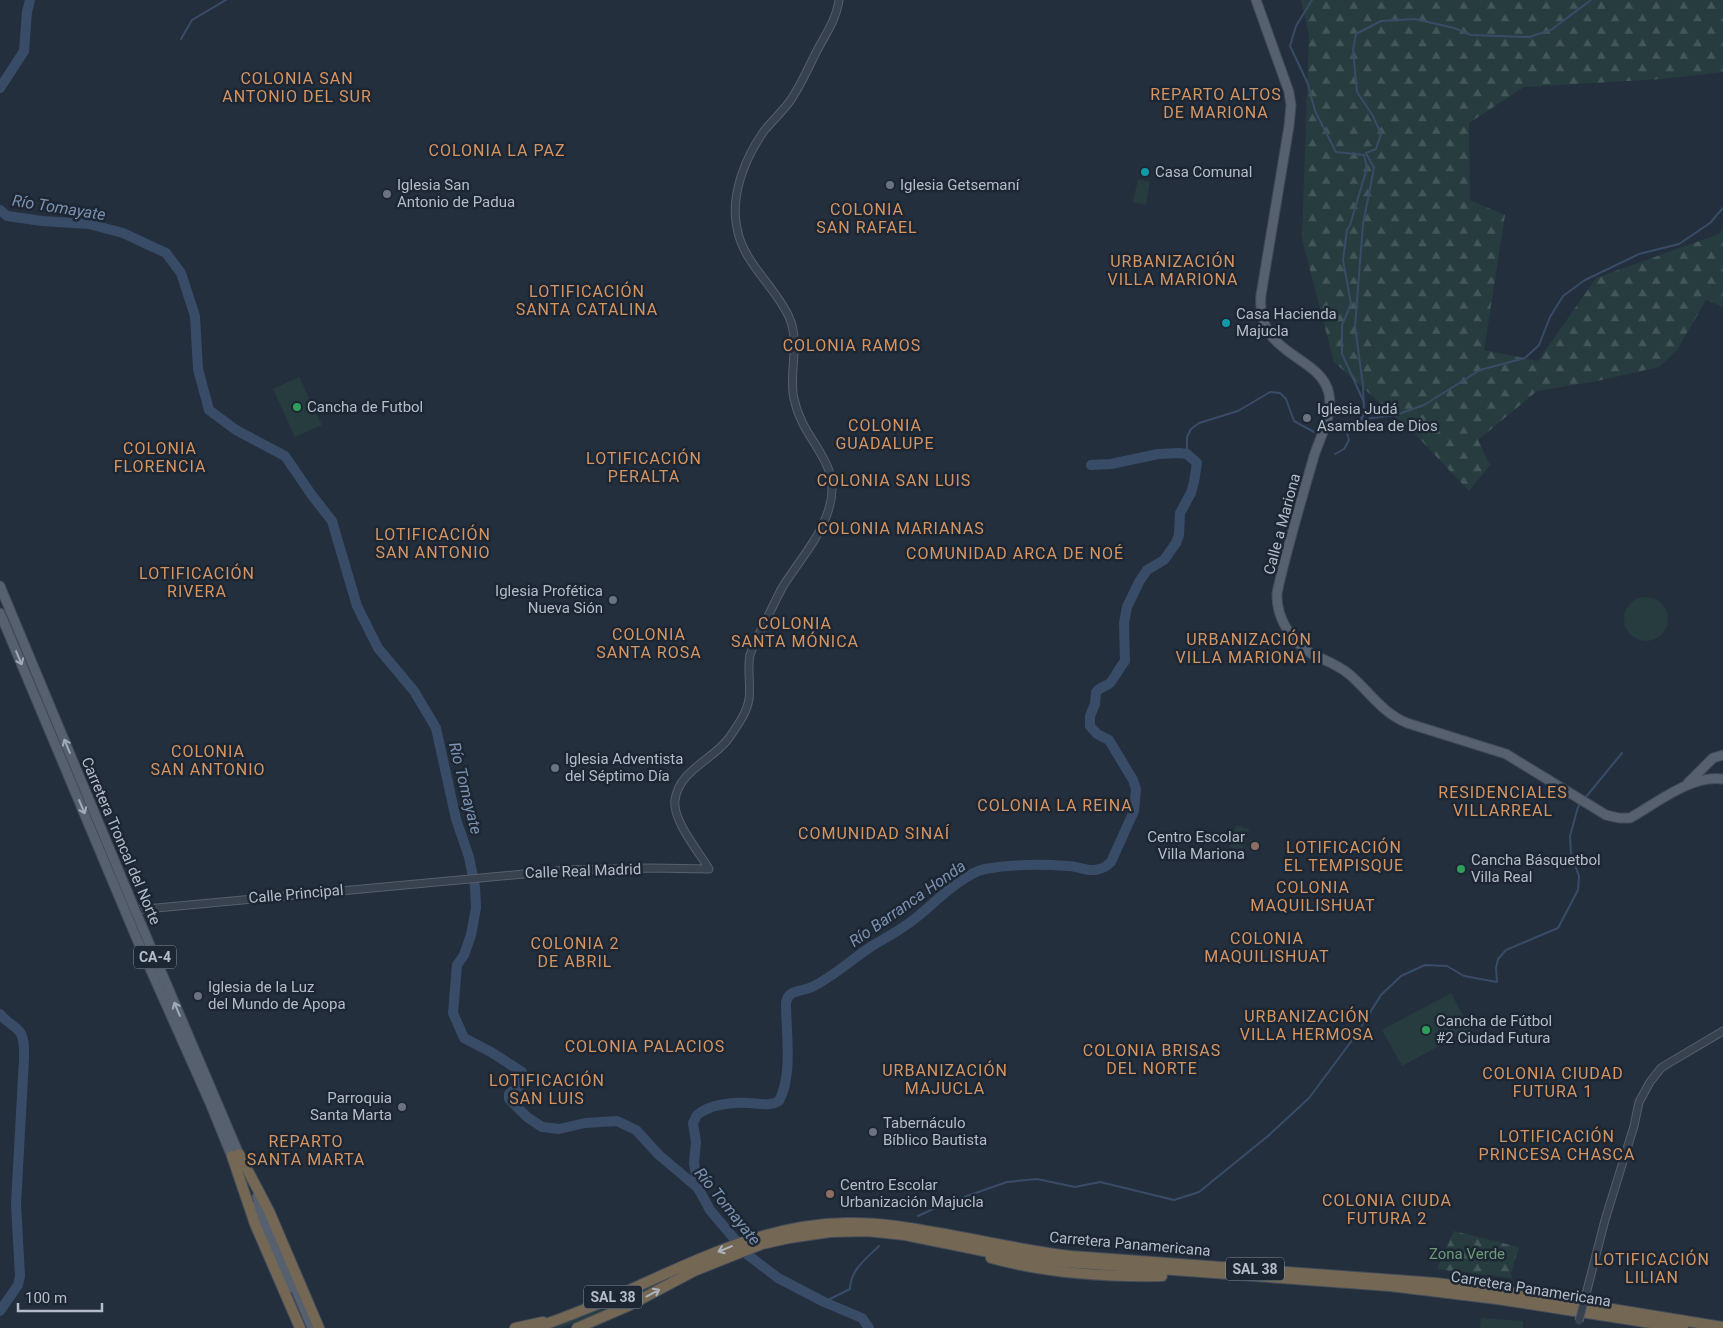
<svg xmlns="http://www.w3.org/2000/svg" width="1723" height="1328" font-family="Roboto,sans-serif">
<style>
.grass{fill:#263c3f}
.forest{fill:url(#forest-firs)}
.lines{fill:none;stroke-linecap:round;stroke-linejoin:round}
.stream{stroke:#394c67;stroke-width:2}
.river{stroke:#394c67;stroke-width:10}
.minor-casing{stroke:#565f6c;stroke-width:9}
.major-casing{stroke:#414a57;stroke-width:11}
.highway-casing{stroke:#434c59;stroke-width:12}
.minor{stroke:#38414e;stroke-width:7}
.major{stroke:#56606e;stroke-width:9}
.highway{stroke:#746855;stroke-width:10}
.minor-bridge-casing{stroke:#565f6c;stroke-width:9;stroke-linecap:butt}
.minor-bridge{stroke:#38414e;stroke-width:7}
.oneway{stroke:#a1aab7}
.oneway2{stroke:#aeb4bd}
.culture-dot{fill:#0f9aa8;stroke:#1d2633;stroke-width:2}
.worship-dot{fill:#6b7280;stroke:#1d2633;stroke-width:2}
.leisure-dot{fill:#2e9e5b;stroke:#1d2633;stroke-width:2}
.education-dot{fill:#8d6e63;stroke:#1d2633;stroke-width:2}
.labels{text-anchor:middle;stroke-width:5;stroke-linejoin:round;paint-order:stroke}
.shield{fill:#1d2633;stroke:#878f9c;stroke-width:1}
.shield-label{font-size:14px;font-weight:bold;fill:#b4bcc9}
.poi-label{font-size:15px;fill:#b4bcc9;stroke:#1d2633;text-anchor:start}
.street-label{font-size:15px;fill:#b4bcc9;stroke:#1d2633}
.park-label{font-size:15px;fill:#6b9a76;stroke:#1d2633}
.neighbourhood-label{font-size:16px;letter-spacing:1px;fill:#d59563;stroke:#1d2633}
.water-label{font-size:16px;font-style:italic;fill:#7c92b1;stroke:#1d2633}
</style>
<defs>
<pattern id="forest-firs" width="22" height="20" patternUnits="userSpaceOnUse" patternTransform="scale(1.25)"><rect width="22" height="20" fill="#263c3f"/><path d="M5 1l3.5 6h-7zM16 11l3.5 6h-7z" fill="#435659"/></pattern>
</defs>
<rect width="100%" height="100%" fill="#242f3e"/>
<g class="grass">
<polygon points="1138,179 1150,182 1146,205 1133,202"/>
<polygon points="299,377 322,425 295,437 273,389"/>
<circle cx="1646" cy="619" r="22"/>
<polygon points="1236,825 1249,829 1242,851 1229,847"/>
<polygon points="1451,993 1470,1029 1402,1066 1382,1030"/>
<polygon points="683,1269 686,1270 650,1290 589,1317 561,1328 541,1328"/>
<polygon points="1481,1318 1523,1321 1523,1328 1480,1328"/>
</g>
<g class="forest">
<polygon points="1301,0 1723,0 1723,72 1662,79 1524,87 1469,123 1470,200 1505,215 1484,350 1538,361 1596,278 1719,234 1723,227 1723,307 1706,300 1677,350 1659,367 1597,381 1537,391 1478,440 1490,465 1469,491 1416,435 1334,362 1302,239 1309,35"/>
<polygon points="1454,1231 1519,1247 1511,1273 1512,1278 1437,1269"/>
</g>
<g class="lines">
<g class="stream">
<polyline points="1312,0 1296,26 1290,46 1308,84 1315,111 1336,152 1364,155 1367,168 1350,225 1347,230 1343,260 1351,304 1342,325 1342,354 1363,400"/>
<polyline points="181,39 192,20 226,0"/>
<polyline points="1362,420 1364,410 1363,386 1355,326 1363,224 1374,168 1366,153 1376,149 1381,134 1373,116 1357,92 1353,50 1356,34 1381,21 1415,19 1454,28 1471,35 1529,37 1551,30 1591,0"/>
<polyline points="1341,431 1356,420 1396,415 1424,405 1480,370 1525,358 1539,345 1550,317 1563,296 1585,280 1639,254 1679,244 1710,223 1723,208"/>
<polyline points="1187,454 1187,437 1191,429 1199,423 1238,411 1270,392 1280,393 1286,399 1294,421 1314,432"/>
<polyline points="1335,454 1344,449 1349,440 1347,433 1362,417"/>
<polyline points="1585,798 1622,753"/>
<polyline points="918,1216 944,1204 1007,1182 1037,1179 1075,1187 1100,1182 1174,1200 1199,1192 1268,1136 1309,1098 1356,1035 1381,995 1401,976 1425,965 1447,966 1464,976 1497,982 1496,968 1498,959 1506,950 1558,928 1578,890 1579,876 1571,854 1570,836 1578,807 1581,803"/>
<path d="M 824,1302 L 850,1289 C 850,1270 867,1258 879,1246"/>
</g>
<g class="river">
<polyline points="0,88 24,51 27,12 30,0"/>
<path d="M 0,210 L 7,216 L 42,221 L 89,224 L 123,233 L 166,253 L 181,273 L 195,316 L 198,369 L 209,410 L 236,430 L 285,456 L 311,494 L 332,521 L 357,606 L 378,648 L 414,691 L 436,728 L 456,819 L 469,857 L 475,887 L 476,908 L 471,935 L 464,955 L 457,965 L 453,1013 L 464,1038 L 491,1052 L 522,1072 C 525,1085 518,1087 509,1094 L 509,1099 L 527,1117 L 542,1127 L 559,1129 L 585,1123 L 617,1121 L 636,1130 L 659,1155 L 698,1188 L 710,1210 L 748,1255 L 778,1278 L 824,1302 L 862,1318 L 869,1328"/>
<path d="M 0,1014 C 6,1022 13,1024 19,1031 C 25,1037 24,1051 24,1059 L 16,1204 L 20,1276 L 18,1285 L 0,1311"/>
<path d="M 698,1188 L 694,1163 L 696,1142 L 693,1123 L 697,1115 C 710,1104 733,1102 749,1103 C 760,1103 769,1107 779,1101 C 793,1075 786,1032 786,1003 C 788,989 801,992 812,987 C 833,977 852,959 872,946 C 887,937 904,928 917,917 C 934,903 964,873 985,869 C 1013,864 1040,864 1068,866 C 1077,866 1086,871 1095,870 C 1102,869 1106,867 1111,862 L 1134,811 L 1136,789 L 1133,780 L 1109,740 L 1097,734 L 1090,726 L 1090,716 L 1095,704 L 1096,692 C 1100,687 1107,686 1110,683 C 1116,676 1119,668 1125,661 L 1124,623 L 1127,607 L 1139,582 L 1147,570 L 1164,560 L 1176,543 L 1179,535 L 1180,513 L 1191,493 L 1194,482 L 1197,463 L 1187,454 L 1179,453 L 1158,454 L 1111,464 L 1091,465"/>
</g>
<g class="minor-casing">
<g id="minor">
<path d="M 135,910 L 567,870 L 651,868 L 709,869 C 699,852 672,820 675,800 C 679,770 713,760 729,738 C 737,726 747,713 749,699 C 751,685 747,669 750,655 C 753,646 758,636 762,628 C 769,615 775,601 782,588 C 796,565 816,543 826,517 C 848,462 804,447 794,399 C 788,372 801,343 789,317 C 775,286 743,263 737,228 C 730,195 745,158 764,131 C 772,121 782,112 790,101 C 802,84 810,63 820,45 C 828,31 837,16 839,0"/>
<polyline points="1586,1294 1605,1220 1634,1126 1639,1102 1650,1082 1661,1068 1669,1063 1723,1031"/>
</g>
</g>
<g class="major-casing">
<g id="major">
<path d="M 1256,0 L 1289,92 L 1291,105 L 1289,126 L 1261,295 C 1255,357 1321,354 1329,394 C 1333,415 1320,437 1314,456 C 1301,502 1287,547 1277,593 C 1276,618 1291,641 1312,654 C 1324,660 1338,665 1349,674 C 1369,691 1382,713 1407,723 L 1506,754 L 1606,815 L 1619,818 L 1630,818 C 1657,803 1690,775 1723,779"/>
<polyline points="0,586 135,910 241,1159"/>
<polyline points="0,613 136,937 210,1103 234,1162"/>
<polyline points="1688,783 1713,758 1723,755"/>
<polyline points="257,1197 312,1328"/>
<polyline points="253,1206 288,1289"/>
</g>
</g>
<g class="highway-casing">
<g id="highway">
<polyline points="239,1154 269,1211 319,1328"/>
<polyline points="232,1156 255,1224 300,1328"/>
<path d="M 991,1258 C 1046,1273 1105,1277 1162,1276"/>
<polyline points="515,1328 543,1322"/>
<path d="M 535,1328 C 569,1316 602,1303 634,1288 C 702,1257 770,1224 846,1223 C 887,1222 927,1231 966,1238 C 1001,1245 1036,1252 1071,1256 L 1436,1283 L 1515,1293 L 1723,1327"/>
<polyline points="577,1328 628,1306 694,1271 734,1255 762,1244 789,1238 830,1232 867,1231 905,1235 989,1252 1052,1261 1390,1286 1497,1299 1683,1328"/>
</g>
</g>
<use href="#minor" class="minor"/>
<use href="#major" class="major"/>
<use href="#highway" class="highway"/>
<g class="minor-bridge-casing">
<polyline id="minor-bridge" points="1579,1321 1586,1294"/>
</g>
<use href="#minor-bridge" class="minor-bridge"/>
</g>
<defs><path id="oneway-shaft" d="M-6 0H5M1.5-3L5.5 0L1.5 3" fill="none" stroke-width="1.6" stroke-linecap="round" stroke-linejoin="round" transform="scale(1.25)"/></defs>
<g class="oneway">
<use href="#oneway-shaft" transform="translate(19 658) rotate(67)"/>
<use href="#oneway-shaft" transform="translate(67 746) rotate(-113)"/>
<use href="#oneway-shaft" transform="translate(82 807) rotate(67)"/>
<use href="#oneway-shaft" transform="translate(177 1009) rotate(-113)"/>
</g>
<g class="oneway2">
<use href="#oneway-shaft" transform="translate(725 1249) rotate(158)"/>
<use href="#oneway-shaft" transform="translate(653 1293) rotate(-28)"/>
</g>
<g class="culture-dot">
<circle cx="1145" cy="172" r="5"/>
<circle cx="1226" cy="323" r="5"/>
</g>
<g class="worship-dot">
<circle cx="890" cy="185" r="5"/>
<circle cx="387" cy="194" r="5"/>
<circle cx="1307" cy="418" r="5"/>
<circle cx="613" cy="600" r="5"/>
<circle cx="555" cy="768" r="5"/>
<circle cx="198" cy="996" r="5"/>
<circle cx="402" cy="1107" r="5"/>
<circle cx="873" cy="1132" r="5"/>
</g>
<g class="leisure-dot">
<circle cx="297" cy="407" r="5"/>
<circle cx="1461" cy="869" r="5"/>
<circle cx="1426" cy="1030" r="5"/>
</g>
<g class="education-dot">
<circle cx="1255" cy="846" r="5"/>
<circle cx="830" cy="1194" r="5"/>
</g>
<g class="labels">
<g class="shield">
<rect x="134" y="945.5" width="42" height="23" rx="4"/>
<rect x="1226" y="1257.5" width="58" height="23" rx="4"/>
<rect x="584" y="1285.5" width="58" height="23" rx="4"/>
</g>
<g class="shield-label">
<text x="155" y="962">CA-4</text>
<text x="1255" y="1274">SAL 38</text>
<text x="613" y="1302">SAL 38</text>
</g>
<g class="poi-label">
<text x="1155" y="177">Casa Comunal</text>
<text x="397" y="190">Iglesia San<tspan x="397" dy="17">Antonio de Padua</tspan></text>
<text x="900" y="190">Iglesia Getsemaní</text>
<text x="1236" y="319">Casa Hacienda<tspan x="1236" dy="17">Majucla</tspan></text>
<text x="307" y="412">Cancha de Futbol</text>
<text x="1317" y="414">Iglesia Judá<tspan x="1317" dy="17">Asamblea de Dios</tspan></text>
<text x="603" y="596" text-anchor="end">Iglesia Profética<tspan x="603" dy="17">Nueva Sión</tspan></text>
<text x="565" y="764">Iglesia Adventista<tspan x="565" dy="17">del Séptimo Día</tspan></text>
<text x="1245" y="842" text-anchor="end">Centro Escolar<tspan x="1245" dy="17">Villa Mariona</tspan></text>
<text x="1471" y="865">Cancha Básquetbol<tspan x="1471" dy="17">Villa Real</tspan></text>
<text x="208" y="992">Iglesia de la Luz<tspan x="208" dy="17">del Mundo de Apopa</tspan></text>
<text x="1436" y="1026">Cancha de Fútbol<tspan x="1436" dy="17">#2 Ciudad Futura</tspan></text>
<text x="392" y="1103" text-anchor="end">Parroquia<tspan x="392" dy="17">Santa Marta</tspan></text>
<text x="883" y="1128">Tabernáculo<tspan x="883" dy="17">Bíblico Bautista</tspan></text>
<text x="840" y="1190">Centro Escolar<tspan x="840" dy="17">Urbanización Majucla</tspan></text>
</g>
<g class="street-label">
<text transform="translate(1282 524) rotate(-75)" y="5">Calle a Mariona</text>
<text transform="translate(121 841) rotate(67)" y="5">Carretera Troncal del Norte</text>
<text transform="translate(583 871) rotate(-2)" y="5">Calle Real Madrid</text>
<text transform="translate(296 894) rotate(-5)" y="5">Calle Principal</text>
<text transform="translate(1130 1244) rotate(5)" y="5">Carretera Panamericana</text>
<text transform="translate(1531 1289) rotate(9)" y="5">Carretera Panamericana</text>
</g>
<g class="park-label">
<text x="1467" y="1259">Zona Verde</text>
</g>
<g class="neighbourhood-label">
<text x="297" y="84">COLONIA SAN<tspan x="297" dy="18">ANTONIO DEL SUR</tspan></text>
<text x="1216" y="100">REPARTO ALTOS<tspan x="1216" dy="18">DE MARIONA</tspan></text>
<text x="497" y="156">COLONIA LA PAZ</text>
<text x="867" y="215">COLONIA<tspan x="867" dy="18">SAN RAFAEL</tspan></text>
<text x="1173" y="267">URBANIZACIÓN<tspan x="1173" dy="18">VILLA MARIONA</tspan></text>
<text x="587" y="297">LOTIFICACIÓN<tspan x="587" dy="18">SANTA CATALINA</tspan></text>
<text x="852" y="351">COLONIA RAMOS</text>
<text x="885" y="431">COLONIA<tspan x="885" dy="18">GUADALUPE</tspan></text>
<text x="160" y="454">COLONIA<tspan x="160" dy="18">FLORENCIA</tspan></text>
<text x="644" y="464">LOTIFICACIÓN<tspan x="644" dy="18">PERALTA</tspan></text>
<text x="894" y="486">COLONIA SAN LUIS</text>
<text x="901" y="534">COLONIA MARIANAS</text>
<text x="433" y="540">LOTIFICACIÓN<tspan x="433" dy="18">SAN ANTONIO</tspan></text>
<text x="1015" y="559">COMUNIDAD ARCA DE NOÉ</text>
<text x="197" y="579">LOTIFICACIÓN<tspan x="197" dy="18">RIVERA</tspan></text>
<text x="795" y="629">COLONIA<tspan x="795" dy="18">SANTA MÓNICA</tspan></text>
<text x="649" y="640">COLONIA<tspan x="649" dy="18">SANTA ROSA</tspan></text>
<text x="1249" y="645">URBANIZACIÓN<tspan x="1249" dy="18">VILLA MARIONA II</tspan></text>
<text x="208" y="757">COLONIA<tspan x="208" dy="18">SAN ANTONIO</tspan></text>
<text x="1503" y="798">RESIDENCIALES<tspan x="1503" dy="18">VILLARREAL</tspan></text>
<text x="1055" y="811">COLONIA LA REINA</text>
<text x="874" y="839">COMUNIDAD SINAÍ</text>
<text x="1344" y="853">LOTIFICACIÓN<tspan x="1344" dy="18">EL TEMPISQUE</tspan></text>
<text x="1313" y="893">COLONIA<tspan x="1313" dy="18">MAQUILISHUAT</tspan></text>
<text x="1267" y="944">COLONIA<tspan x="1267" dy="18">MAQUILISHUAT</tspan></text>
<text x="575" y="949">COLONIA 2<tspan x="575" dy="18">DE ABRIL</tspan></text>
<text x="1307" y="1022">URBANIZACIÓN<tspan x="1307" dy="18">VILLA HERMOSA</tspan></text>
<text x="645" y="1052">COLONIA PALACIOS</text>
<text x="1152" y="1056">COLONIA BRISAS<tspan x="1152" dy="18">DEL NORTE</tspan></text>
<text x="945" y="1076">URBANIZACIÓN<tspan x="945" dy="18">MAJUCLA</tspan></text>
<text x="1553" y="1079">COLONIA CIUDAD<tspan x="1553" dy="18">FUTURA 1</tspan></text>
<text x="547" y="1086">LOTIFICACIÓN<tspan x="547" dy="18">SAN LUIS</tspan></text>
<text x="1557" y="1142">LOTIFICACIÓN<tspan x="1557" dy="18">PRINCESA CHASCA</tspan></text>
<text x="306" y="1147">REPARTO<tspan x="306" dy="18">SANTA MARTA</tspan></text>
<text x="1387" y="1206">COLONIA CIUDA<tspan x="1387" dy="18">FUTURA 2</tspan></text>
<text x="1652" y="1265">LOTIFICACIÓN<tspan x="1652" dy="18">LILIAN</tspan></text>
</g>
<g class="water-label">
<text transform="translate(59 207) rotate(9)" y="6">Río Tomayate</text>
<text transform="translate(466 788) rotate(76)" y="6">Río Tomayate</text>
<text transform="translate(907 903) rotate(-35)" y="6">Río Barranca Honda</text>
<text transform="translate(728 1206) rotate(51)" y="6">Río Tomayate</text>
</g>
</g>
<path d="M18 1303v8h84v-8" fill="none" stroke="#b4bcc9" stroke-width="2.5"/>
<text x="25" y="1303" font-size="15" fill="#b4bcc9" stroke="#1d2633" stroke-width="4" paint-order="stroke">100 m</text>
</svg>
